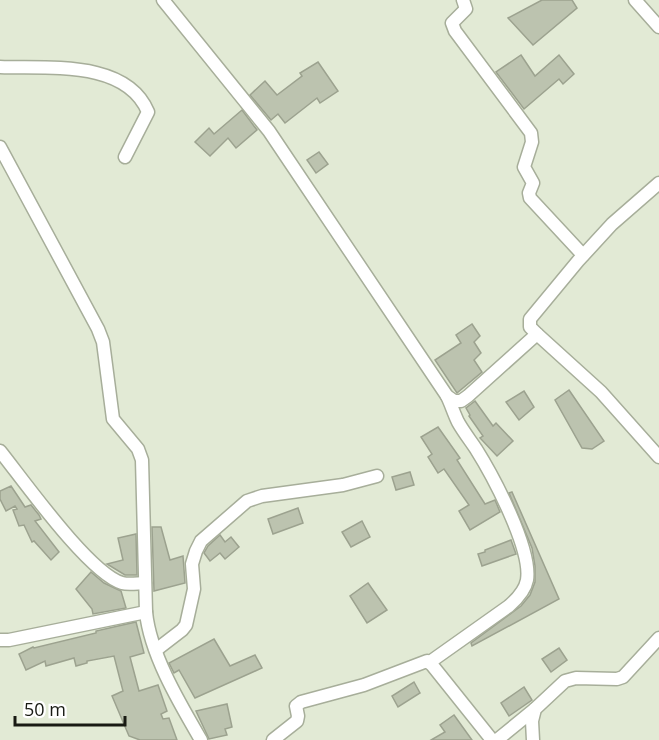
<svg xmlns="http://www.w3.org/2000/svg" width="659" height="740" font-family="'Open Sans',sans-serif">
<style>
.building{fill:#bcc3af;stroke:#9ca28f;stroke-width:1.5}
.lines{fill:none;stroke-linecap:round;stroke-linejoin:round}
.minor-casing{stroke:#a7ae9a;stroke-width:15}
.minor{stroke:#fff;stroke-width:12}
</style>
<rect width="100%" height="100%" fill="#e2ead5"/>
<g class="building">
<polygon points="542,0 572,0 577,8 533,45 508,18"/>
<polygon points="521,55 535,76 559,55 574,74 563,84 559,79 524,109 496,72"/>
<polygon points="318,62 338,91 320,103 317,98 285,123 278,114 271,120 250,95 265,81 277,95 302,76 300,73"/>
<polygon points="242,110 257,130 236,148 228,138 210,156 195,142 209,128 214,134"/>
<polygon points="319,152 328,164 316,173 307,160"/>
<polygon points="472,324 480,336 474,342 481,353 474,360 482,372 457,393 435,360 461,343 456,335"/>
<polygon points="569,390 604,441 592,449 582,448 555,400"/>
<polygon points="524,391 534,407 519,420 506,402"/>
<polygon points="475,401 493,426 496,423 513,441 497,456 480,438 483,436 469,416 470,415 466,408"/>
<polygon points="438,427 460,458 457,460 485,504 495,500 500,512 470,530 459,511 469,505 444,469 438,473 428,457 432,454 421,437"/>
<polygon points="410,472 414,485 396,490 392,477"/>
<polygon points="11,486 25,507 31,505 39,515 41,519 35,521 59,552 51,560 34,541 32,542 24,525 19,526 13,510 17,509 15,506 6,511 0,499 0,491"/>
<polygon points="512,492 559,599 472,646 471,643 521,606 530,595 535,582 535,566 532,548 509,493"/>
<polygon points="298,508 303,523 273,534 268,519"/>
<polygon points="362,521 370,537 351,547 342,532"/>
<polygon points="152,527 161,527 170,560 183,556 185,583 154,591"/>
<polygon points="136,534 137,575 125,575 107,564 123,560 118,538"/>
<polygon points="220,535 225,542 231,537 239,547 225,559 220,553 210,561 204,553 208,546"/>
<polygon points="511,540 516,554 482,566 478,554 485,552 485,550"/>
<polygon points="91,572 104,583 121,591 126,608 93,614 92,609 76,589"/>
<polygon points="368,583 387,610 367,623 350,596"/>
<polygon points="136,622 144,653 130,657 139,691 158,685 167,711 161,714 163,719 169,718 177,740 140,740 129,736 112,696 123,691 114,656 87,661 87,663 76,666 74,658 46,666 45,661 26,670 19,654 33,647 34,648 96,633 96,631"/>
<polygon points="214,639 230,666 255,655 262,668 195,698 179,670 174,673 169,663"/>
<polygon points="559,648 567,660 551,672 542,659"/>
<polygon points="414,682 420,693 398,707 392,696"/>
<polygon points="524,687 532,700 509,716 501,703"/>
<polygon points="227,704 232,727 225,729 227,735 209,739 196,711"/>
<polygon points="454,715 472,740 431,740 445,732 440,725"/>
</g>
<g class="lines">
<g class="minor-casing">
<g id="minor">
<polyline points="163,0 269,131 447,396 454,401 461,401 468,396 537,334"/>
<polyline points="463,0 466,9 452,23 455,31 531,133 532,142 524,167 533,183 529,193 530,198 583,255"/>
<polyline points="635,0 659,27"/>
<path d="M 0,67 C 46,69 126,59 148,112 L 125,157"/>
<path d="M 0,147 L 98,329 L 103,342 L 113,419 L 138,449 L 142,460 L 146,612 C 150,654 180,704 201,740"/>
<polyline points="659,183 612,224 578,261 530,319 530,327 537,334 601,392 659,457"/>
<path d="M 0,451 C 24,481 89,573 122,583 C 129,585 138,583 145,583"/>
<polyline points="0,640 9,640 146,612"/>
<polyline points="156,650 182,630 186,625 194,589 192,564 196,551 201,541 247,501 262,496 343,485 377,476"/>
<path d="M 430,662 L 509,606 C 517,599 525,591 527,580 C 532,549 493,476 476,449 C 470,440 463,431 458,422 C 454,414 451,404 447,396"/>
<polyline points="273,740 297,721 298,716 296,706 301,702 364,685 427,661 432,665 492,740"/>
<polyline points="497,740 535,709"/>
<polyline points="533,740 532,721 535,709 565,681 576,678 617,679 623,677 659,638"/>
</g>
</g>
<use href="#minor" class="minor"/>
</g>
<path d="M15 716v9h110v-9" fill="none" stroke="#181a13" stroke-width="3"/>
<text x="24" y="716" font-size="18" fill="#181a13" stroke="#ffffff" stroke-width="4.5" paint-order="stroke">50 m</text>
</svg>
